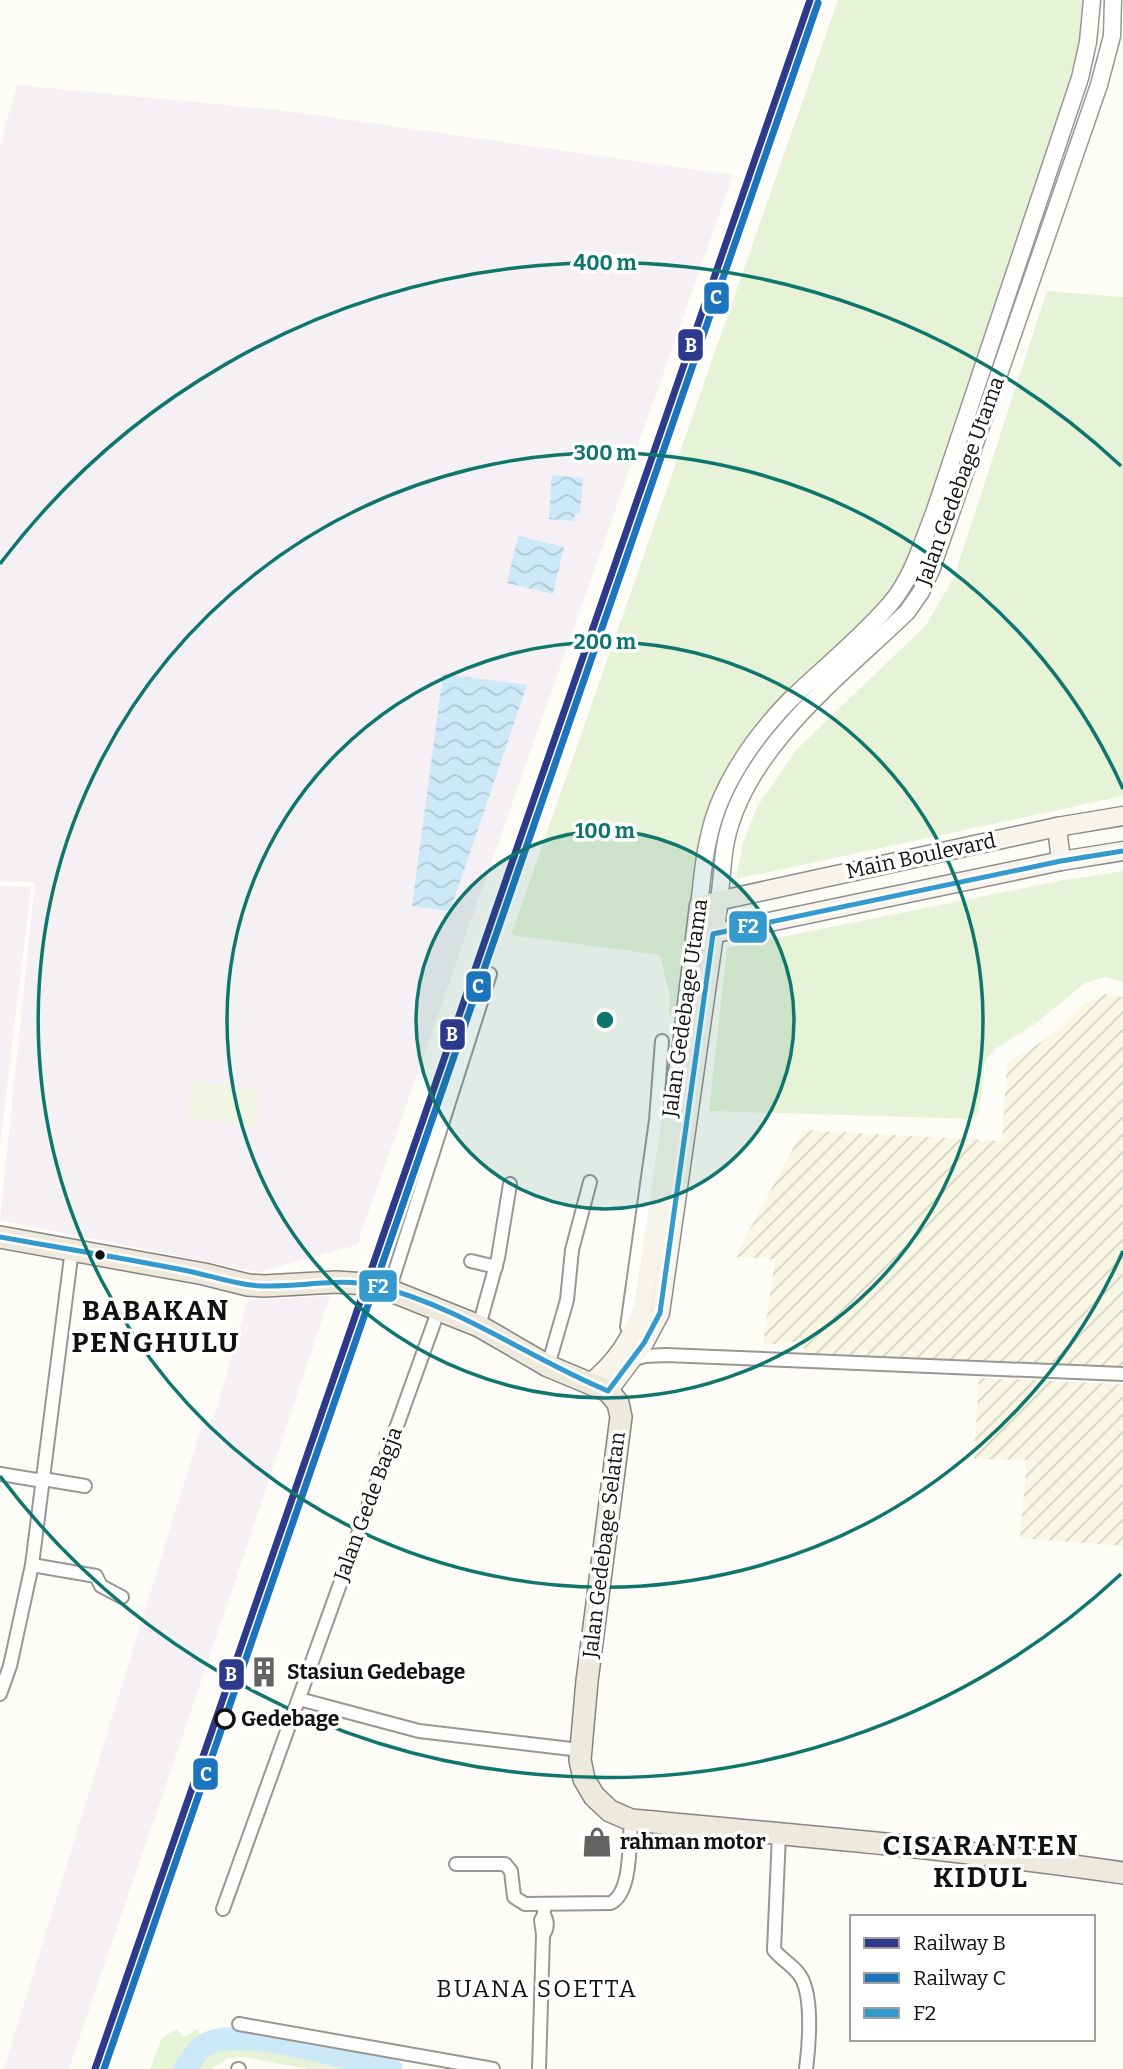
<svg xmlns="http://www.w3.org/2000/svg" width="1123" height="2069" font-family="Bitter,serif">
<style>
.industrial{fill:#f5f0f3}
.farmland{fill:url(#farmland-furrows)}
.grass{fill:#e7f3d7}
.pitch{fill:#f0f6e1}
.water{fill:url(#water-waves)}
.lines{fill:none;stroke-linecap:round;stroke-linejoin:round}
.river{stroke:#cde8f7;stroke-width:23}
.minor-casing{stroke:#979795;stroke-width:16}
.tertiary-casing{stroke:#979795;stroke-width:19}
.secondary-casing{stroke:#8e8d8b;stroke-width:21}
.primary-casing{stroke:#858482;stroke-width:24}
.minor{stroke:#fffffe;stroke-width:12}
.tertiary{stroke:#fffffe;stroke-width:16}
.secondary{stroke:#f6f4eb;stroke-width:18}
.primary{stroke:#ede9dc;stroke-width:21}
.bus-1-casing{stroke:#fff;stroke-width:10}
.bus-1{stroke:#3499cc;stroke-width:5}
.rail-1-casing{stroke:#fff;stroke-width:12}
.rail-2-casing{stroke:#fff;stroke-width:12}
.rail-1{stroke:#2d398b;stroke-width:7}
.rail-2{stroke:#1c75bc;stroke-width:7}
.ring{fill:none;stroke:#0f766e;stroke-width:3.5}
.bus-dot{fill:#111;stroke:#fff;stroke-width:2.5}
.stop-dot{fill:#fff;stroke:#111;stroke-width:3.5}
.labels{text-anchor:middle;stroke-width:7;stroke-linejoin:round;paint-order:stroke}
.street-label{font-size:21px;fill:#111;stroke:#fff}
.poi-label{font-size:21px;font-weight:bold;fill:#111;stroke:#fff;text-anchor:start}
.stop-label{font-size:21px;font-weight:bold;fill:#111;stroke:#fff;text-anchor:start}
.quarter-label{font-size:24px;letter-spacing:2px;fill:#111;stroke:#fff}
.district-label{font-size:28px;font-weight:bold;letter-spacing:2px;fill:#111;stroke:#fff}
.centre{fill:#0f766e;stroke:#fff;stroke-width:3.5}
.ring-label{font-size:21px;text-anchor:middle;font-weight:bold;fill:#0f766e;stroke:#fff;stroke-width:7;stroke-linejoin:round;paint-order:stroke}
.line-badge{stroke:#fff;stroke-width:2.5}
.badge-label{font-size:19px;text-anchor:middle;font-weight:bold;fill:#fff}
</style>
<defs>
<pattern id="farmland-furrows" width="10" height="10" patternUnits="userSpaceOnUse" patternTransform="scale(1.75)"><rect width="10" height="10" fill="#f9f7e4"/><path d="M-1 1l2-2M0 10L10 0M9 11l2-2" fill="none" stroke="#d4d3c3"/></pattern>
<pattern id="water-waves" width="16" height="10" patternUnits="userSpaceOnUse" patternTransform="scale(1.75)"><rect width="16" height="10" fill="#cde8f7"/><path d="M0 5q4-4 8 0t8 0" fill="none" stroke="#afc6d3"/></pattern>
</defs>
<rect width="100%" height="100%" fill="#fdfcf7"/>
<g class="industrial">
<polygon points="17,85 288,111 733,175 357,1245 259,1272 0,1220 35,882 0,881 0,146"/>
<polygon points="0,886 31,887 0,1145"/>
<polygon points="330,1296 234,1585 69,2069 4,2069 200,1431 215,1414 248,1300"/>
</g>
<g class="farmland">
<polygon points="1106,994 1123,997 1123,1370 804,1357 804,1341 763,1345 775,1259 735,1257 803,1130 1002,1141 1007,1062 1026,1052 1054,1033 1082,1005"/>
<polygon points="979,1378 1123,1384 1123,1546 1020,1538 1027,1460 974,1459"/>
</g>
<g class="grass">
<polygon points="838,0 1086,0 1082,41 1073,76 928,511 909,560 886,598 787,694 701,838 678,1015 669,1014 670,997 660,955 511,935"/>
<polygon points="1047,291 1123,297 1123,796 736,879 743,843 757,807 796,750 926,625 954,577"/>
<polygon points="1123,871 1123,982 1106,977 1085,983 1035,1024 995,1049 985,1061 979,1110 974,1119 709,1111 727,948 1064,880"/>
<polygon points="176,2029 184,2037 198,2029 201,2038 186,2049 173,2069 150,2069 162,2038"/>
<path d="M 242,2043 L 256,2044 L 387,2069 L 308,2069 L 241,2057 L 227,2059 L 211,2069 L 197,2069 C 206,2050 222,2044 242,2043 Z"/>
</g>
<polygon class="pitch" points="193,1082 260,1091 256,1126 188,1118"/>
<g class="water">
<polygon points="552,475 583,478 580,514 575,514 574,521 549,519"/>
<polygon points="518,536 564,547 553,594 507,583"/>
<polygon points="443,674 527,685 450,911 412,906"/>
</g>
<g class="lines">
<path class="river" d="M 185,2069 C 191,2060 200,2045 211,2042 C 252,2028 347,2059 391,2069"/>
<g class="minor-casing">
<g id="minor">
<polyline points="471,1261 496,1267"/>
<polyline points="389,1290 490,974"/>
<polyline points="479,1326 498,1258 510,1184"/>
<polyline points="627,1327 656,1120 662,1041"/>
<polyline points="631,1360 645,1356 666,1355 1123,1374"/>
<polyline points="548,1366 567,1300 572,1250 590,1182"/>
<polyline points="0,1474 43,1481"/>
<polyline points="43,1479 85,1486"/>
<polyline points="32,1565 96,1576 101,1586 122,1597"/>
<polyline points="0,1694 10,1666 32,1565 72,1249"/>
<polyline points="299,1699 419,1731 580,1750"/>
<path d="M 779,1834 L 774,1950 C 781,1959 791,1964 798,1973 C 814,1991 809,2046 806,2069"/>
<path d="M 456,1864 L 505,1864 L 511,1871 L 514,1897 L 525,1904 L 611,1903 C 632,1892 629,1843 631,1820"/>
<polyline points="223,1909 439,1309"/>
<path d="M 544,1915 C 548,1922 548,1928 543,1935 L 541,1920 L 544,1915 L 544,1904"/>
<polyline points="239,2024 493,2069"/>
<polyline points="238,2069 239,2069"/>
<polyline points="539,2069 543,1935"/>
</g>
</g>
<g class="tertiary-casing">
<g id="tertiary">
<path d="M 719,900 C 722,881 722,860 726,841 C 745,748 842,675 907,612 L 921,592 L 932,568 L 1099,85 L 1112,36 L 1113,0"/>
<path d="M 699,905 C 702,884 703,862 708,841 C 718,788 753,738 790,700 C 823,668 860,639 890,604 C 912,579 922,543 934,513 L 1080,78 L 1088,42 L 1092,0"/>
</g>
</g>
<g class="secondary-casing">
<g id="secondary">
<polyline points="1057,827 1061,861"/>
<polyline points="702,936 1061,861 1123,851"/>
<path d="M 589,1384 C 615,1364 633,1337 643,1306 L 682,1045 L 699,905 L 1057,827 L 1123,816"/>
<polyline points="608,1391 644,1343 660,1313 719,900"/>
</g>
</g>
<g class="primary-casing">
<path id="primary" d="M 0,1237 L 204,1274 L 248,1285 L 264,1286 L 336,1282 L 366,1284 L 389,1290 L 479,1326 L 548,1366 L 608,1391 L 618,1403 L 621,1417 L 587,1681 L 580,1760 L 584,1779 L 594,1796 L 610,1811 L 631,1820 C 795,1835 960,1849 1123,1873"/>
</g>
<use href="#minor" class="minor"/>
<use href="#tertiary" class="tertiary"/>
<use href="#secondary" class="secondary"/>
<use href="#primary" class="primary"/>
<g class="bus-1-casing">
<path id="bus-1" d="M 0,1237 C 61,1248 122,1258 183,1270 C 205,1274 227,1282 250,1285 C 292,1290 335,1276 377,1286 C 458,1306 531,1359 608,1391 L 644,1343 L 660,1313 L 713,934 L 1061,861 L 1123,851"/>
</g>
<use href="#bus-1" class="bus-1"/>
<g class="rail-1-casing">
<polyline id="rail-1" points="95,2069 810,0"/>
</g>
<g class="rail-2-casing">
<polyline id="rail-2" points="104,2069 818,3"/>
</g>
<use href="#rail-1" class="rail-1"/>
<use href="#rail-2" class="rail-2"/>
</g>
<circle cx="605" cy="1020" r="189" fill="#0f766e" fill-opacity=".12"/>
<g class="ring">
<circle cx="605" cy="1020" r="189"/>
<circle cx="605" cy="1020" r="378"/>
<path d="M1123 1251A567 567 0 1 1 1123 789"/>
<path d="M1121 1574A757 757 0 0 1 0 1476M0 564A757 757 0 0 1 1121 466"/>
</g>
<defs>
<g id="building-bare" transform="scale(2.415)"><path d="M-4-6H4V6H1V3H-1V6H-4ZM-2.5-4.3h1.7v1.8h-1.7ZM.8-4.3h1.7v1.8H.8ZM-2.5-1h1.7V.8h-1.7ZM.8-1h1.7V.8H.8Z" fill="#646362" stroke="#fff" stroke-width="2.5" paint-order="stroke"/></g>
<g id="shop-bare" transform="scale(2.415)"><path d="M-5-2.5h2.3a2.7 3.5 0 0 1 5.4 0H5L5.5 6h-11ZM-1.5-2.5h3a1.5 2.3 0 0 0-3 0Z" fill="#646362" stroke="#fff" stroke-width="2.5" paint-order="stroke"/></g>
</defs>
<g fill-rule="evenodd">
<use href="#building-bare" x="264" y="1672"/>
<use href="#shop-bare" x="597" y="1842"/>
</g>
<circle class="bus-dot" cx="100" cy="1255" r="6"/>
<circle class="stop-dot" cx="225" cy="1719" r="9"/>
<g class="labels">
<g class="street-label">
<text transform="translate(960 481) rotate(-70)" y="7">Jalan Gedebage Utama</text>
<text transform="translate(921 856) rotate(-12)" y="7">Main Boulevard</text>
<text transform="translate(685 1008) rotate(-82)" y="7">Jalan Gedebage Utama</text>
<text transform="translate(368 1504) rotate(-70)" y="7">Jalan Gede Bagja</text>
<text transform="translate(604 1545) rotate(-83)" y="7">Jalan Gedebage Selatan</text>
</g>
<g class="poi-label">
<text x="287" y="1679">Stasiun Gedebage</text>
<text x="620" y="1849">rahman motor</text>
</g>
<g class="stop-label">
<text x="241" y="1726">Gedebage</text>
</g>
<g class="quarter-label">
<text x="537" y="1997">BUANA SOETTA</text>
</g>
<g class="district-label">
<text x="156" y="1320">BABAKAN<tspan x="156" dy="32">PENGHULU</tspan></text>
<text x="981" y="1855">CISARANTEN<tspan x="981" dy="32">KIDUL</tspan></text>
</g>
</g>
<circle cx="605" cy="1020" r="10" class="centre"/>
<g class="ring-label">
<text x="605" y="270">400 m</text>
<text x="605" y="460">300 m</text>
<text x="605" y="649">200 m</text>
<text x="605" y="838">100 m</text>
</g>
<g class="line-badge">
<rect x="703" y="281" width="27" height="34" rx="7" fill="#1c75bc"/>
<rect x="677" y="328" width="27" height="34" rx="7" fill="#2d398b"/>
<rect x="728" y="910" width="40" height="34" rx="7" fill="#3499cc"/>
<rect x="465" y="970" width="27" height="33" rx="7" fill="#1c75bc"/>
<rect x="439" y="1018" width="27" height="33" rx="7" fill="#2d398b"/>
<rect x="358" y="1269" width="40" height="34" rx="7" fill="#3499cc"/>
<rect x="218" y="1658" width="27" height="33" rx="7" fill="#2d398b"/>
<rect x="192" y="1757" width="27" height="34" rx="7" fill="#1c75bc"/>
</g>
<g class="badge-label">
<text x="716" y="304">C</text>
<text x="691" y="352">B</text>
<text x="748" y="933">F2</text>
<text x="478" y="993">C</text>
<text x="452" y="1041">B</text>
<text x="378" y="1293">F2</text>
<text x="231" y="1681">B</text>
<text x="206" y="1781">C</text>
</g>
<rect x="850" y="1915" width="245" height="126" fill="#ffffff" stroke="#a0a0a0" stroke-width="2"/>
<rect x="864" y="1938" width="35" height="10" fill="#2d398b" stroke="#a0a0a0" stroke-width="2"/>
<text x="913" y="1950" font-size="21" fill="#111111">Railway B</text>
<rect x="864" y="1973" width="35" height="10" fill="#1c75bc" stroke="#a0a0a0" stroke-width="2"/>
<text x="913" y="1985" font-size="21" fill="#111111">Railway C</text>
<rect x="864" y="2008" width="35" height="10" fill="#3499cc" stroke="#a0a0a0" stroke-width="2"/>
<text x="913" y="2020" font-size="21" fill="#111111">F2</text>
</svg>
